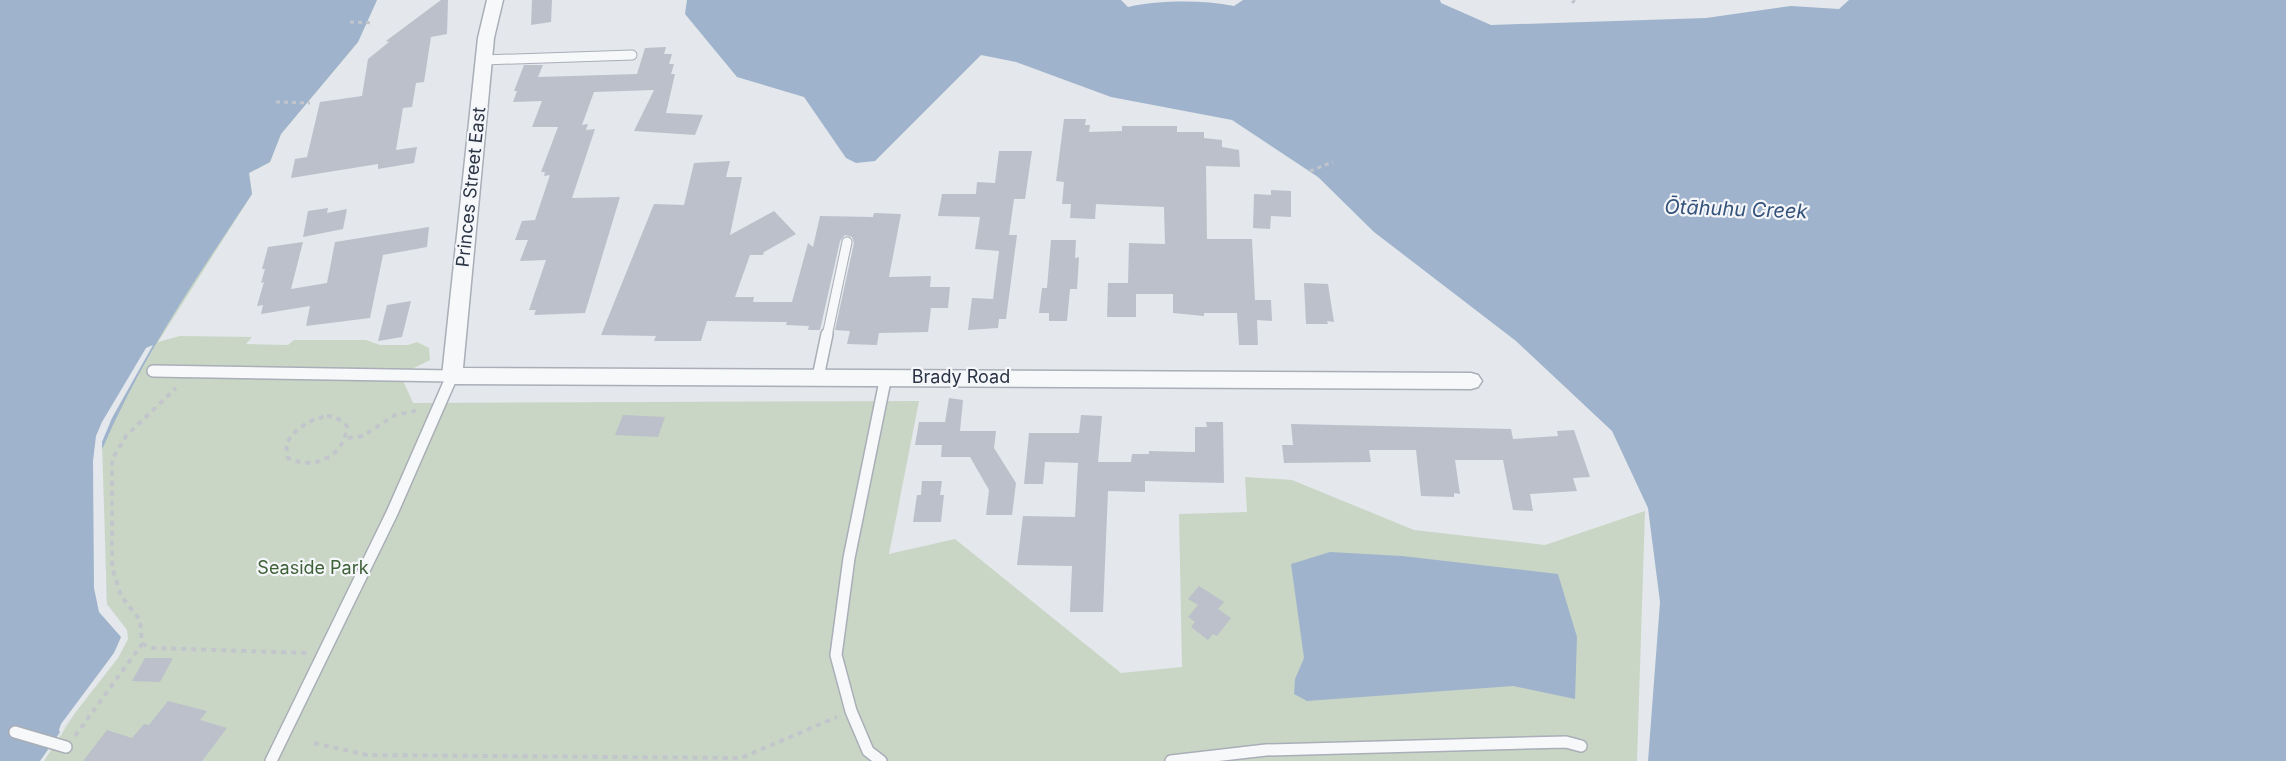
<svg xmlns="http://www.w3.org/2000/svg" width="2286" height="761" font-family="Inter,sans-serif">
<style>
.green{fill:#c9d6c5}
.water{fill:#9fb4cc}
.pier{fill:#e4e7ec}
.building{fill:#bbc0ca}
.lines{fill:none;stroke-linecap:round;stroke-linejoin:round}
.service-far1-casing{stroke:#a9aeb7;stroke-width:11}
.service-casing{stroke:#a9aeb7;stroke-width:14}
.minor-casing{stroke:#a9aeb7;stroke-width:3}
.path-far1{stroke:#c2c5cb;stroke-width:3;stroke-dasharray:4 4;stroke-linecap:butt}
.path{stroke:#c2c5cb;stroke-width:4;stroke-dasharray:5 5;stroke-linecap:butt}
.service-far1{stroke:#f7f8fa;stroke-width:9}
.service{stroke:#f7f8fa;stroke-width:11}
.minor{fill:#f7f8fa;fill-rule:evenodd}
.labels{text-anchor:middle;stroke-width:4.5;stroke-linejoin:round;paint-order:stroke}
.street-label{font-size:18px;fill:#2b3445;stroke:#f4f6f9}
.park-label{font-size:18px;fill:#3f6138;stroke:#f4f6f9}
.water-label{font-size:20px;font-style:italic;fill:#34527a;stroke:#f4f6f9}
</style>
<rect width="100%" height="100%" fill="#e4e7ec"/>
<polygon class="green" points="377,0 358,42 281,134 270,162 249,173 252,194 158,342 180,336 252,337 246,344 288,345 294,340 366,340 380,345 408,345 417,342 429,348 430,360 406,372 402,378 413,403 919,401 889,554 955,539 1121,673 1182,667 1179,514 1247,512 1245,477 1292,480 1414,530 1545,545 1645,511 1637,761 44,761 80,705 40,761 0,761 0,226"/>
<g class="water">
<path d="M 0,0 L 377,0 L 358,42 L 281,134 L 270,162 L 249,173 L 252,194 C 197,277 140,360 101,452 L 107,604 L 127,634 L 40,761 L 0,761 Z"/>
<path d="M 687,0 L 1121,0 L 1128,7 C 1161,0 1202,0 1234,6 L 1243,0 L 1440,0 L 1441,3 L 1491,25 L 1706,18 L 1791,6 L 1839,9 L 1849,0 L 2286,0 L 2286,761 L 1648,761 L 1660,602 L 1648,508 L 1612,431 L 1516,341 L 1374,232 L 1318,177 L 1232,120 L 1111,97 L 1016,62 L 981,55 L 875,161 L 856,163 L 846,158 L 804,97 L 737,77 L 685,14 Z"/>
<polygon points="1330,552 1402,556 1558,574 1577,637 1575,699 1513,686 1307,701 1294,694 1295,679 1304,658 1291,564"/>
</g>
<polygon class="pier" points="153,345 112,418 102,442 107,604 127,630 128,639 118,658 64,727 61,736 59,730 61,724 114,653 121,637 99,612 94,588 93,461 96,436 102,422 146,348"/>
<g class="building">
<polygon points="441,0 448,0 447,34 431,37 424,82 416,83 412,107 403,108 396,150 417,147 414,163 378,169 378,164 291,178 295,159 307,157 320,102 362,96 368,59 389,42 386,41"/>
<polygon points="532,0 552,0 551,22 531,25"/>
<polygon points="666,47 664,54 672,54 669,64 674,64 671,74 675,74 666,113 703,115 695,135 634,131 654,90 594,92 582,125 588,124 586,130 595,129 572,198 620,197 585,313 534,315 536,310 529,310 546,260 520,261 528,240 515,240 522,221 535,220 550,175 544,176 545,172 541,172 558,127 532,127 542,101 513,102 517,91 514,91 524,65 543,65 538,77 637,74 645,48"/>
<polygon points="1064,119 1086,119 1085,125 1090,125 1089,132 1122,131 1122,126 1177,126 1177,132 1204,132 1204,138 1222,140 1222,147 1239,150 1240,167 1206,166 1207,239 1252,239 1255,300 1271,300 1272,321 1257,320 1258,345 1239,345 1237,313 1204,313 1204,316 1173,313 1173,294 1136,294 1136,317 1107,317 1108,283 1128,283 1129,243 1165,244 1164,207 1096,204 1095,219 1070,218 1071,204 1062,204 1064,182 1056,181"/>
<polygon points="999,151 1032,151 1025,199 1014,199 1009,235 1017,235 1006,319 999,319 998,328 968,330 972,298 993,299 999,251 975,249 980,217 938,216 942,194 976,194 977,182 995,183"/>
<polygon points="730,161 726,177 742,177 730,235 774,211 796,234 764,252 763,255 750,255 735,297 754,297 753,302 792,302 808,243 813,247 820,216 873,217 874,213 901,214 889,277 931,276 930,287 950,287 948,308 931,308 928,332 879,333 877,345 847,344 850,331 835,330 854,243 852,237 845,235 840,241 820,330 808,330 809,326 786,325 787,322 707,321 701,341 654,341 656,336 601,335 654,204 684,205 694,163"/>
<polygon points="1271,190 1291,191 1291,217 1271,216 1270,229 1253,228 1254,194 1271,195"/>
<polygon points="328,208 327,213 347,209 343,229 303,237 308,211"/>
<polygon points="429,227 427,247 383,255 370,318 306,326 310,306 261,314 263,305 257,306 264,282 261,283 265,269 262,269 268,247 303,242 291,289 327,283 335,242"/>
<polygon points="1051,240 1076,240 1075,258 1079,257 1077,289 1070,289 1067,321 1049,321 1049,313 1039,313 1042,288 1047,288"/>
<polygon points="1304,283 1328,284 1334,322 1327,321 1328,324 1306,324"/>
<polygon points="411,301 402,337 378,341 387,305"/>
<polygon points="949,398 963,400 960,431 996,431 994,448 1016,483 1012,515 986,515 989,490 970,457 941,457 942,445 915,445 919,422 945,422"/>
<polygon points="623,415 665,417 658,437 615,435"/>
<polygon points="1081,415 1102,416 1098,462 1131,462 1132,454 1149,454 1149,451 1195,452 1195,427 1207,427 1206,422 1223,422 1224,483 1145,481 1145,492 1108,491 1103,612 1070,612 1072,566 1017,565 1023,516 1075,517 1078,463 1045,462 1043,484 1024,484 1029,433 1079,433"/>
<polygon points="1291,424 1511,429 1513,439 1558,436 1557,431 1574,430 1590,477 1573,478 1577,491 1530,494 1533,511 1513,510 1503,460 1455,460 1460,494 1454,493 1454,497 1421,496 1416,450 1369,450 1371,462 1284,463 1282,445 1293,445"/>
<polygon points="922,481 942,481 940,495 944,495 941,522 913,522 917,495 921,495"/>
<polygon points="1199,586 1224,602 1218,609 1231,618 1217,636 1213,634 1208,640 1191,627 1195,622 1188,617 1198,605 1188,599"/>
<polygon points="145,658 173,658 160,682 132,681"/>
<polygon points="168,701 207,711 200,720 227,728 202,761 83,761 107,730 132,738 144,724 149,725"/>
</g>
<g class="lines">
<g class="service-far1-casing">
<g id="service-far1">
<polyline points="484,60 632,55"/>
<polyline points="827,336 847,242"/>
</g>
</g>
<g class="service-casing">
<g id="service">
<polyline points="153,371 452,376 392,513 271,761"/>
<polyline points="818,377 827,334"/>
<polyline points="15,732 66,747"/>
<polyline points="881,761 868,751 851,711 836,655 849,558 886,376"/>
<polyline points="1171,761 1266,750 1566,742 1581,746"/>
</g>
</g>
<g class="minor-casing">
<polygon id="minor" points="487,0 503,0 494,38 463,368 1471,373 1478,375 1482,381 1478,387 1471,389 452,384 445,382 442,376 478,38"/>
</g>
<g class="path-far1">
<polyline points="1572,3 1575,0"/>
<polyline points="350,22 374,23"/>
<polyline points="276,102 310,103"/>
<polyline points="1310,171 1333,162"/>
</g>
<g class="path">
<path d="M 327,416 L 336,417 L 347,426 C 345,456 314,471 288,458 L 286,444 C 296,428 308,420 327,416 Z"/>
<polyline points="348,438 363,436 395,415 419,410"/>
<polyline points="142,644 153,648 308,653"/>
<polyline points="75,736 142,644 140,620 121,596 112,567 112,460 126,436 176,388"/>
<polyline points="314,743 367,755 741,758 837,717"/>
</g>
<use href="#service-far1" class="service-far1"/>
<use href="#service" class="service"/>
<use href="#minor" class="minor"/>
</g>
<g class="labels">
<g class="street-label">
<text transform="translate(471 187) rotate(-84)" y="6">Princes Street East</text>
<text x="961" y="383">Brady Road</text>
</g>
<g class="park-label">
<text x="313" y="574">Seaside Park</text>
</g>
<g class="water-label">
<text transform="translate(1736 209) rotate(2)" y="7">Ōtāhuhu Creek</text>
</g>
</g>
</svg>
